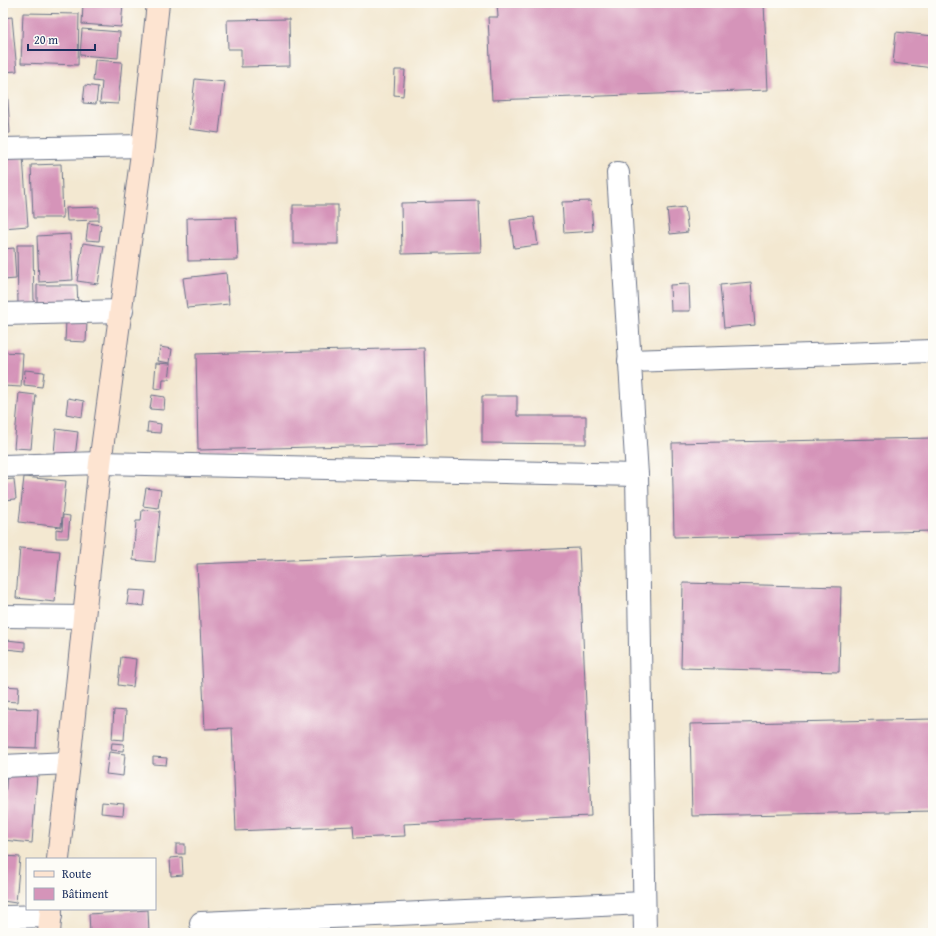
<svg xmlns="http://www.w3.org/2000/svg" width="936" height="936" font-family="'Gentium Book Plus',serif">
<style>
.building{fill:#d594b9}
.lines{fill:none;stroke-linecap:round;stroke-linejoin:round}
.street-casing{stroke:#677086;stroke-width:24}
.secondary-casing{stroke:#677086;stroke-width:24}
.street{stroke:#fff;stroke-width:22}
.secondary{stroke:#fde4d1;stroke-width:22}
</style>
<rect width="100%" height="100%" fill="#fdfcf7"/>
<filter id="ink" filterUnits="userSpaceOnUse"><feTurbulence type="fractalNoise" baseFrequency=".025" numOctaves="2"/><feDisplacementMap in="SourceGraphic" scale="8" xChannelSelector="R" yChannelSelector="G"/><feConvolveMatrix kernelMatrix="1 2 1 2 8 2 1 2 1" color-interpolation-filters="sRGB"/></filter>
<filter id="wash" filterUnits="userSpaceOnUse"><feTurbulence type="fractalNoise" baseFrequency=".012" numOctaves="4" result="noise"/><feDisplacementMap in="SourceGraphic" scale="16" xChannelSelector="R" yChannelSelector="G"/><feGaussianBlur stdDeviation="0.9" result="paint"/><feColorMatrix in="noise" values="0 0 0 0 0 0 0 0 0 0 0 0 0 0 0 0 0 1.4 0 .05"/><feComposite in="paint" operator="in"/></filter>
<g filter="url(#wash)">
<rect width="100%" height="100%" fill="#f3e8d1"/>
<g id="blocks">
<g class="building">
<polygon points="83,3 123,4 121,27 82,24"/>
<polygon points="497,3 764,3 768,90 492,100 488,17 498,17"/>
<polygon points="23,13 79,14 78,65 21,63"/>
<polygon points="12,17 17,71 3,72 3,18"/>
<polygon points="289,19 290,66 241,67 241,49 228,49 227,20"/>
<polygon points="82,29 120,32 118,58 80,55"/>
<polygon points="896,32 933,36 933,68 893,63"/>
<polygon points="95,60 122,62 118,104 100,103 102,82 93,81"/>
<polygon points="395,70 405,70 403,96 394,95"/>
<polygon points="195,79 225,82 219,133 189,129"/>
<polygon points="85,85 98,87 96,104 83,103"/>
<polygon points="3,86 7,86 10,133 3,134"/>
<polygon points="23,157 28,226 3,228 3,158"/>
<polygon points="61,164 63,218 33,218 31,165"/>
<polygon points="479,201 481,252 402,254 401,203"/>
<polygon points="591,201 593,231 564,233 562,202"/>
<rect x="293" y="205" width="45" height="39"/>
<polygon points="99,207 99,220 67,221 66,208"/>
<polygon points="685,207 688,232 670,234 667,209"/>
<polygon points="236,217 238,260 188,261 187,218"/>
<polygon points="534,217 538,245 514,248 510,220"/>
<polygon points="88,223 101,225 99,241 86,240"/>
<polygon points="70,234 73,280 39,282 37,236"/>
<polygon points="83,243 104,246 98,284 77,281"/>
<polygon points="17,245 33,245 34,305 18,305"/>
<polygon points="14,248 16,279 3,280 3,249"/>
<polygon points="226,273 229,304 187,308 183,278"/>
<polygon points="751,282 755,325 724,328 720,285"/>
<polygon points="689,284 690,311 671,311 670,285"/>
<polygon points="37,285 77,285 78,305 37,305"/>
<polygon points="66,321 87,322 86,342 65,341"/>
<polygon points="160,347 172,349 170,363 158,361"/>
<polygon points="424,348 427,444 198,450 196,354"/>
<polygon points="3,352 23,353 21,387 3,386"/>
<polygon points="156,363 171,364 169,379 163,379 162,389 154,388"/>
<polygon points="25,370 44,372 42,387 24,385"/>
<polygon points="19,393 36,395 31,449 14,448"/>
<polygon points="152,395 165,397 164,410 150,409"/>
<polygon points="482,396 517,396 517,416 586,416 586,444 482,443"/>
<polygon points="68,398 84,401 82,417 66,414"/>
<polygon points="148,422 161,424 160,433 147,432"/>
<polygon points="56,429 78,432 75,457 54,454"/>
<polygon points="933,438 933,531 674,537 672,443"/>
<polygon points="24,477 66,481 61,527 19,522"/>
<polygon points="14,479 16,499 3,500 3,480"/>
<polygon points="146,488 161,490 158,508 143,506"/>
<polygon points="142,510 160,511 155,562 133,560 136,521 141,521"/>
<polygon points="63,515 70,516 68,538 56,538 56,529 62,530"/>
<polygon points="20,548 60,551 55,602 16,598"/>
<polygon points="579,548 591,816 404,824 405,836 354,838 353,826 236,831 232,728 205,729 197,564"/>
<polygon points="683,583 841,587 839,672 681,668"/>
<polygon points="129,590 146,591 144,606 127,604"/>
<polygon points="7,640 25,642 25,651 6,649"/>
<polygon points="3,650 4,650 5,661 3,661"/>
<polygon points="121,657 136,659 133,687 118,685"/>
<polygon points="3,686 19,687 18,702 3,701"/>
<polygon points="3,708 38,709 36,748 3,747"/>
<polygon points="114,710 126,711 124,740 112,739"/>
<polygon points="933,719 933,811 692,816 690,724"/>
<polygon points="112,743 124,744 123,751 111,750"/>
<polygon points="109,752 125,754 123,776 106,774"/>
<polygon points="153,757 167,758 166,765 153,764"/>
<polygon points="7,773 37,775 32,843 3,840 3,824"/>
<polygon points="102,802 124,804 123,815 101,813"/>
<rect x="176" y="844" width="9" height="10"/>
<polygon points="3,856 20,857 16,903 3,901"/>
<polygon points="182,857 183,875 171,876 170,858"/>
<polygon points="148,910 149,933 90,933 89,914"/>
</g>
</g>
</g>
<g filter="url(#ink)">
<use href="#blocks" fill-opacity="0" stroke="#677086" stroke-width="1"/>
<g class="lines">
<g class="street-casing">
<g id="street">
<polyline points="3,149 143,146"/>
<polyline points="618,173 637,475 645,933"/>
<polyline points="3,314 122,311"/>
<polyline points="629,361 933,351"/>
<polyline points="3,466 100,463 637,475"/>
<polyline points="3,616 84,617"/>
<polyline points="3,766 69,763"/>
<polyline points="3,917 51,916"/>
<polyline points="201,923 644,903"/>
</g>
</g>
<g class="secondary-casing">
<g id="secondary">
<polyline points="58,859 69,763 100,463 143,146 158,3"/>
<polyline points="49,933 51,909"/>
</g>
</g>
<use href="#street" class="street"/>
<use href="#secondary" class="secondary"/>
</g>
</g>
<rect width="936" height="936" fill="none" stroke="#fdfcf7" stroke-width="16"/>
<rect x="26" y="858" width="130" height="52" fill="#fdfcf7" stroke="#a3aaba"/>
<rect x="34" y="871" width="20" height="6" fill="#fde4d1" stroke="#a3aaba"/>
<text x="62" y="878" font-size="12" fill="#1b2f5e">Route</text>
<rect x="34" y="888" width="20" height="12" fill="#d594b9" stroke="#a3aaba"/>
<text x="62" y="898" font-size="12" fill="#1b2f5e">Bâtiment</text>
<path d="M28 44v6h67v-6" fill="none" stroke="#1b2f5e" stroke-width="2"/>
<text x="34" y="44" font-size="12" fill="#1b2f5e" stroke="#fdfcf7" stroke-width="3" paint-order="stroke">20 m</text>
</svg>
